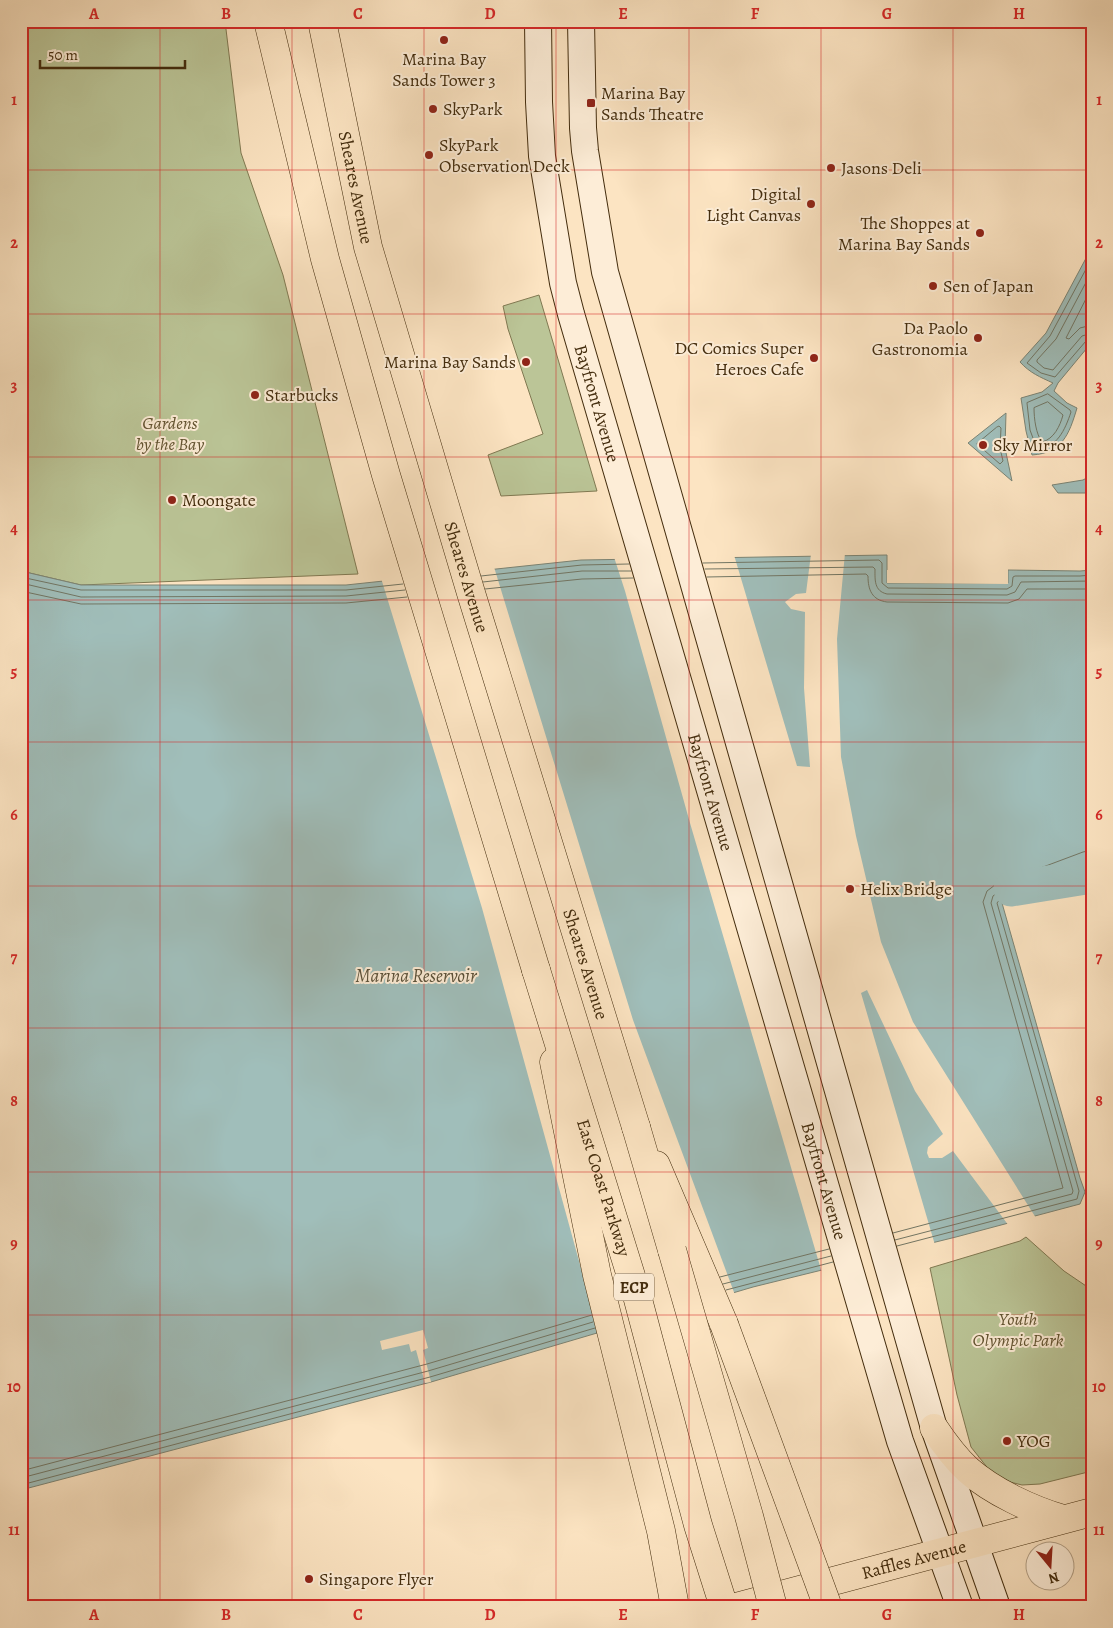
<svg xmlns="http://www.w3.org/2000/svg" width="1113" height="1628" font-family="Alegreya,serif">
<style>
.green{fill:#bbc597;stroke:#807952}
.water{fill:#a0beba;stroke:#7b8475}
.pier{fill:#fce4c2}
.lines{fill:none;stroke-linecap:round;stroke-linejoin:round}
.shore{stroke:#727664;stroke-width:1}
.river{stroke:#a0beba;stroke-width:35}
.secondary-casing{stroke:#442d0e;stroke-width:28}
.primary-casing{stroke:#442d0e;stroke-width:29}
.trunk-casing{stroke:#442d0e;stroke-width:29}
.motorway-casing{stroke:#442d0e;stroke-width:29}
.secondary{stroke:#fdedd7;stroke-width:26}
.primary{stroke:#fce4c2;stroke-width:28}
.trunk{stroke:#fce4c2;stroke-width:28}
.motorway{stroke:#fce4c2;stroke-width:28}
.trunk-bridge-casing{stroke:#442d0e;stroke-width:29;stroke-linecap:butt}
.motorway-bridge-casing{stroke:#442d0e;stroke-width:29;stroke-linecap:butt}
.trunk-bridge{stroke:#fce4c2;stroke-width:28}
.motorway-bridge{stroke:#fce4c2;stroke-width:28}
.grid{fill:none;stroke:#d62828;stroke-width:1;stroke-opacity:0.55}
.poi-dot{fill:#8f2418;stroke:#fdedd7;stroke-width:2}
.labels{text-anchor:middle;stroke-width:4;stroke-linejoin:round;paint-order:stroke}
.shield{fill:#fdedd7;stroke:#7c674a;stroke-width:1}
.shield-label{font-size:16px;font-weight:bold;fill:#442d0e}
.poi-label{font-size:18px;fill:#442d0e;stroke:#fdedd7;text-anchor:start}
.street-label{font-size:18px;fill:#442d0e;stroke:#fdedd7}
.park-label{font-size:18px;font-style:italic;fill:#625330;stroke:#fdedd7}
.water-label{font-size:19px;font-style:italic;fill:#5b5139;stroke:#fdedd7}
.neatline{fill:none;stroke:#d62828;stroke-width:2}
.grid-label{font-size:16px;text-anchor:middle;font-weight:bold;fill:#d62828}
</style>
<rect width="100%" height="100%" fill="#fce4c2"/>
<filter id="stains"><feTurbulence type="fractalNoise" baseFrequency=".004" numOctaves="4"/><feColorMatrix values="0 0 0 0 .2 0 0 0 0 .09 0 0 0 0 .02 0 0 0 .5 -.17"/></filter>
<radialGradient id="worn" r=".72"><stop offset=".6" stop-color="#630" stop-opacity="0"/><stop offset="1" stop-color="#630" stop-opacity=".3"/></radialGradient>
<g class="green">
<polygon points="21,21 225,21 241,153 283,275 358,574 81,585 21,571"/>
<polygon points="539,295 597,491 501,496 488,455 543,434 508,329 503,306"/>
<polygon points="1026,1237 1064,1271 1092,1290 1092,1471 1040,1484 1022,1485 1006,1481 990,1471 971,1447 957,1395 930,1268 1020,1241"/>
</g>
<g class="water">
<path d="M 1092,247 L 1092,342 L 1058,383 L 1054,391 L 1067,403 L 1077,408 C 1069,435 1062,453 1032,455 L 1026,431 L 1021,398 L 1042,392 L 1053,383 C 1040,377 1030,373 1020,362 L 1046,333 Z"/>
<polygon points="1006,413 1005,448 1012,481 968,443"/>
<polygon points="1092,475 1092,493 1058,493 1052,485 1083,480"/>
<polygon points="887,555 887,583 1008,583 1008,570 1080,571 1092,570 1092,869 1002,903 1080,1178 1085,1192 1080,1204 956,1237 753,1287 431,1382 21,1490 21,571 81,585 346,585 581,560"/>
</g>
<g class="pier">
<polygon points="845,553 837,639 841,757 856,836 881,942 913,1022 1036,1218 1009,1226 953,1151 942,1158 929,1158 927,1153 928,1147 943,1134 915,1091 867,990 861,993 935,1245 822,1273 690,823 625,591 614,557 734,555 797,766 810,767 804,688 805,612 791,609 785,602 796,594 806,593 811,554"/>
<polygon points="494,567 633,1020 735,1295 598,1335 590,1301 482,908 381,578"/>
<polygon points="887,570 889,570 889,581 1006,581 1006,570 1008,570 1008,584 887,583"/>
<polygon points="423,1330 428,1348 423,1350 431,1382 425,1383 416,1350 411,1352 409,1344 382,1350 380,1341"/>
</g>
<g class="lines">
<g class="shore">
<polyline points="1092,258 1050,336 1027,363 1041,373 1055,377 1086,341 1092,339"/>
<polyline points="1092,271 1056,339 1037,360 1037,362 1044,368 1053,370 1082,336 1092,333"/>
<polyline points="1092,287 1066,338 1069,339 1080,328 1092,325"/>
<path d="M 1048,394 L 1070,410 L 1071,412 C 1065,430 1057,448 1037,449 L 1030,430 L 1027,403 Z"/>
<path d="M 1048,402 L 1063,415 C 1060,426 1054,439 1042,442 C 1036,434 1034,419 1034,408 Z"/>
<polygon points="997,427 999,426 1001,428 1000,448 1003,461 1000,464 977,444"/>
<polyline points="703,563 879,560 882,563 882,583 888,588 1007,589 1012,586 1013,577 1015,576 1080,576 1092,575"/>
<path d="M 705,569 L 873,567 L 875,569 C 875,580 874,591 887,594 L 1007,595 L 1015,592 L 1021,582 L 1092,581"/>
<polyline points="481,576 582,565 629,564"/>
<polyline points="21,577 81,590 346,590 403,584"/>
<path d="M 707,577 L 866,574 L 868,576 C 868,590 872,600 887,602 L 1008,603 L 1019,599 L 1027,589 L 1092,589"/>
<polyline points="483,582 582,571 631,571"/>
<polyline points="21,583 81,597 346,596 405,590"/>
<polyline points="485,589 582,579 633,578"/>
<polyline points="21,591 81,604 346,603 407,597"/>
<polyline points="893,1233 1063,1188 983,902 987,891 995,885 1083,852 1092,850"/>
<polyline points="895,1240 1072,1194 1073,1191 991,903 993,896 998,892 1092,858"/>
<polyline points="897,1246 1077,1199 1079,1191 997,903 1001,898 1092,864"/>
<polyline points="720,1277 829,1249"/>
<polyline points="723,1284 831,1256"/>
<polyline points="726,1290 833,1262"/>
<polyline points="21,1471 427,1364 592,1315"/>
<polyline points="21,1478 428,1371 593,1322"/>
<polyline points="21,1485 430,1377 595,1328"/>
</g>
<polyline class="river" points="1011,889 1092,876"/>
<g class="secondary-casing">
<g id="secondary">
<path id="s1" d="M 538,21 L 539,102 L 542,156 L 563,283 L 571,314 L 900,1441 L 960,1607"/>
<polyline points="581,21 583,128 585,151 605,272 934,1428 997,1607"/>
</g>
</g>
<g class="primary-casing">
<g id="primary">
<polyline points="268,21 325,259 386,475 536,970"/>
<path id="s2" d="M 322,21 L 368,247 L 471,593 L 636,1127"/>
<path d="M 934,1428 C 944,1443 955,1458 968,1470 C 993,1492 1032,1510 1063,1519"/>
<path id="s3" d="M 736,1607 L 1092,1512"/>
</g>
</g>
<g class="trunk-casing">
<g id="trunk">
<polyline points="554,1062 597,1275 661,1531 675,1607"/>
<polyline points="656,1165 724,1324"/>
</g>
</g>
<g class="motorway-casing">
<g id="motorway">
<path id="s4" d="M 536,970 L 636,1292 L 698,1525 L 724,1607"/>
<polyline points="636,1127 672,1250"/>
</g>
</g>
<use href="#secondary" class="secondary"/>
<use href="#primary" class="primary"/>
<use href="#trunk" class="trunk"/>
<use href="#motorway" class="motorway"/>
<g class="trunk-bridge-casing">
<polyline id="trunk-bridge" points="724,1324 828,1607"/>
</g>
<g class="motorway-bridge-casing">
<polyline id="motorway-bridge" points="672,1250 749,1516 773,1607"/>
</g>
<use href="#trunk-bridge" class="trunk-bridge"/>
<use href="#motorway-bridge" class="motorway-bridge"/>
</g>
<path class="grid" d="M 160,21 L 160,1607M 292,21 L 292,1607M 424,21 L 424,1607M 556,21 L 556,1607M 689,21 L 689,1607M 821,21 L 821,1607M 953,21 L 953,1607M 21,170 L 1092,170M 21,314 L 1092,314M 21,457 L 1092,457M 21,600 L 1092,600M 21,742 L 1092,742M 21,886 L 1092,886M 21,1028 L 1092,1028M 21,1172 L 1092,1172M 21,1315 L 1092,1315M 21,1458 L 1092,1458"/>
<g class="poi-dot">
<circle cx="444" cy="40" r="5"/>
<rect x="586" y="98" width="10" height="10" rx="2.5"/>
<circle cx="433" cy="109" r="5"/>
<circle cx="429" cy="155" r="5"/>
<circle cx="831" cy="168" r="5"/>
<circle cx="811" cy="204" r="5"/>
<circle cx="980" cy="233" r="5"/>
<circle cx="933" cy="286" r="5"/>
<circle cx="978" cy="338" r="5"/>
<circle cx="814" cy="358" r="5"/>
<circle cx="526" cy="362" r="5"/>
<circle cx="255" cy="395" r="5"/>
<circle cx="983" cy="445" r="5"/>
<circle cx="172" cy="500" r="5"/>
<circle cx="850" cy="889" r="5"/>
<circle cx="1007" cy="1441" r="5"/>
<circle cx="309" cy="1579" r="5"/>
</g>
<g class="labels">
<rect class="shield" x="614" y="1273.5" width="40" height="27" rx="4"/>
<g class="shield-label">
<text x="634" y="1293">ECP</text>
</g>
<g class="poi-label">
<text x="444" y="65" text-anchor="middle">Marina Bay<tspan x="444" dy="21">Sands Tower 3</tspan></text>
<text x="601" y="99">Marina Bay<tspan x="601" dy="21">Sands Theatre</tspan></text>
<text x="443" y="115">SkyPark</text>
<text x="439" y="151">SkyPark<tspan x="439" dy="21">Observation Deck</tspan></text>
<text x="841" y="174">Jasons Deli</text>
<text x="801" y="200" text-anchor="end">Digital<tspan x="801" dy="21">Light Canvas</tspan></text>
<text x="970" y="229" text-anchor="end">The Shoppes at<tspan x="970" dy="21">Marina Bay Sands</tspan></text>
<text x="943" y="292">Sen of Japan</text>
<text x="968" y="334" text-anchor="end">Da Paolo<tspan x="968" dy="21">Gastronomia</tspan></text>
<text x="804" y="354" text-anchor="end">DC Comics Super<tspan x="804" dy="21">Heroes Cafe</tspan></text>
<text x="516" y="368" text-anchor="end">Marina Bay Sands</text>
<text x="265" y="401">Starbucks</text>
<text x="993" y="451">Sky Mirror</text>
<text x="182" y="506">Moongate</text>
<text x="860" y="895">Helix Bridge</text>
<text x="1017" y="1447">YOG</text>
<text x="319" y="1585">Singapore Flyer</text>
</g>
<g class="street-label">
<text dy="6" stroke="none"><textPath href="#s2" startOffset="170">Sheares Avenue</textPath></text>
<text dy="6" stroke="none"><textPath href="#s1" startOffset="389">Bayfront Avenue</textPath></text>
<text dy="6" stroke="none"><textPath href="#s2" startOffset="575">Sheares Avenue</textPath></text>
<text dy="6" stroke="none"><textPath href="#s1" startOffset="794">Bayfront Avenue</textPath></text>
<text dy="6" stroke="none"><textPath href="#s2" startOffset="980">Sheares Avenue</textPath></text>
<text dy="6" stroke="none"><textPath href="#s1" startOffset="1199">Bayfront Avenue</textPath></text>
<text dy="6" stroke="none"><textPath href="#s4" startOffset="228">East Coast Parkway</textPath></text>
<text dy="6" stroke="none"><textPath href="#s3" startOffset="184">Raffles Avenue</textPath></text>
</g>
<g class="park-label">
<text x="170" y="429">Gardens<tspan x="170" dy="21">by the Bay</tspan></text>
<text x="1018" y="1325">Youth<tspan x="1018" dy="21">Olympic Park</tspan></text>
</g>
<g class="water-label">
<text x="416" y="982">Marina Reservoir</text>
</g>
</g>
<rect width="1113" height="1628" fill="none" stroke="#fce4c2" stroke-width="55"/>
<g transform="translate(1050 1566) rotate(162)"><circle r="24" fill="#fdedd7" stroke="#b3a087"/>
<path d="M0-4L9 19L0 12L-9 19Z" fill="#8f2418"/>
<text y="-8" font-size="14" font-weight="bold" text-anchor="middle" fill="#442d0e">N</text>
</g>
<path d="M40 60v8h145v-8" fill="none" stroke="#442d0e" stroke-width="2.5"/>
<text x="48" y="60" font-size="15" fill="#442d0e" stroke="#fdedd7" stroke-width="4" paint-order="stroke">50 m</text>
<rect x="28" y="28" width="1058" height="1572" class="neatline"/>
<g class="grid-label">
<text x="94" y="19">A</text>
<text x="226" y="19">B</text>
<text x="358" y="19">C</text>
<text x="490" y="19">D</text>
<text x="623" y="19">E</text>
<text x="755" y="19">F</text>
<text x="887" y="19">G</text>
<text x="1019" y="19">H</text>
<text x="14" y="105">1</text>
<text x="1099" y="105">1</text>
<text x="14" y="248">2</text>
<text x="1099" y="248">2</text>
<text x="14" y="391">3</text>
<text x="1099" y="391">3</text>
<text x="14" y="534">4</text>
<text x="1099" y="534">4</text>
<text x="14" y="677">5</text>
<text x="1099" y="677">5</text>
<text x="14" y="820">6</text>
<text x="1099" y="820">6</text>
<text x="14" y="963">7</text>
<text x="1099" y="963">7</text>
<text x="14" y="1106">8</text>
<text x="1099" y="1106">8</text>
<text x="14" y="1249">9</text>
<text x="1099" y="1249">9</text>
<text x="14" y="1392">10</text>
<text x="1099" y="1392">10</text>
<text x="14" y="1535">11</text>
<text x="1099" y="1535">11</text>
<text x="94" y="1620">A</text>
<text x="226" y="1620">B</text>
<text x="358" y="1620">C</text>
<text x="490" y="1620">D</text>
<text x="623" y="1620">E</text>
<text x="755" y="1620">F</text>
<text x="887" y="1620">G</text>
<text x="1019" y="1620">H</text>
</g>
<rect width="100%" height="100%" filter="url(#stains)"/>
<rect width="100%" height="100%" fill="url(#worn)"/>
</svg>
